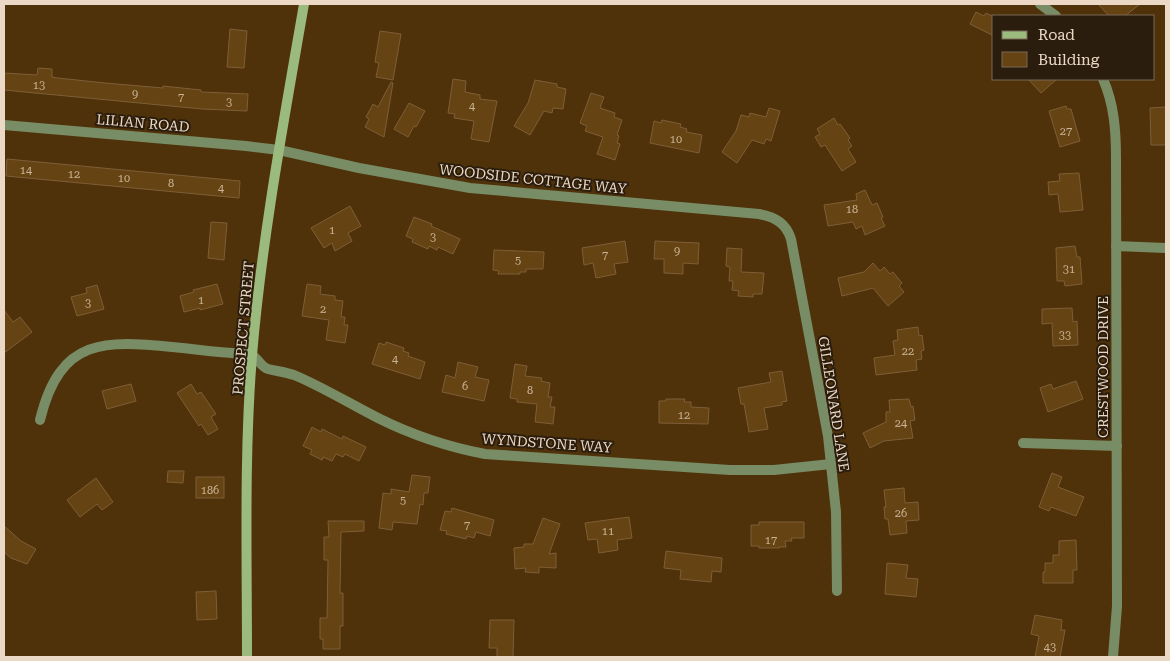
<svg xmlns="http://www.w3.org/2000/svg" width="1170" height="661" font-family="'Roboto Serif',serif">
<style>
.building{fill:#664312;stroke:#7e5e38}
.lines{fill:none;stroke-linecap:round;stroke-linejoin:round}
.street{stroke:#788c66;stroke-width:10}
.secondary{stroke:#9bba7e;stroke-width:10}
.labels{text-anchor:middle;stroke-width:4;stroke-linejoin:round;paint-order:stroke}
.number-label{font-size:11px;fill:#cab498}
.street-label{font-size:14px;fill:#ebd9c5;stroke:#2b1d0d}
</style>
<rect width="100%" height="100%" fill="#4f3209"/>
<g class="building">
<polygon points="1098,4 1140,4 1125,16 1109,16"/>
<polygon points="976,12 984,16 986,13 994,17 994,36 970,24"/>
<polygon points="230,29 247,31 244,68 227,67"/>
<polygon points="380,31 401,34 393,80 376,77 379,63 375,62"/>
<polygon points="38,68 52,69 52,77 58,78 105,83 163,88 163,86 201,90 201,92 248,94 247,111 202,109 4,90 4,73 37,75"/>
<polygon points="453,79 466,81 465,92 480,95 480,99 497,101 489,142 471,139 474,121 454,118 455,114 448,113"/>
<polygon points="1028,79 1057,79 1041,93"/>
<polygon points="535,80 557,84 557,87 566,89 563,109 553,108 552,113 544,111 530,135 514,126 528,103"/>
<polygon points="391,82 393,83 384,137 365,127 369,119 366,117 373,104 378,107"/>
<polygon points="591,93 604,97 600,108 615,113 614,117 622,120 617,135 619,136 617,143 620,144 615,160 597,154 603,137 585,131 587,126 580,123"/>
<polygon points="409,103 425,111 416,127 414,126 408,137 394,129"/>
<polygon points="1066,106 1067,109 1071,109 1080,141 1060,147 1049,111"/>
<polygon points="1166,107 1166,145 1151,145 1150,108"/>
<polygon points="769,108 780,111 771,141 766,139 764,144 752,140 737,163 722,152 736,131 741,115 749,117 750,113 766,117"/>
<polygon points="834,118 838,125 840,124 850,138 848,140 852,146 848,149 856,162 842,171 825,145 821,147 815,137 820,134 817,129"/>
<polygon points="662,120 681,124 680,127 687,129 686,132 702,135 699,153 650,143 654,121 661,123"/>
<polygon points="7,159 240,181 239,198 6,176"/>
<polygon points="1079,173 1083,210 1060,212 1058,194 1049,195 1048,182 1060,181 1059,174"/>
<polygon points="865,190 872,205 877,203 883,217 881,218 885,226 865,235 862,226 856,229 853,222 828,226 824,205 857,200 856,194"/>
<polygon points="350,206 361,226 348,233 352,241 335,251 332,243 324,248 311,228"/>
<polygon points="414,217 432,224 431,226 460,239 453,254 438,247 437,250 429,246 428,249 412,242 413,239 406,236"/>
<polygon points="211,222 227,223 224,260 208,258"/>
<polygon points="625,241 628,262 614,264 616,274 596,278 593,263 584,265 582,248"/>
<polygon points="655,241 699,243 698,264 683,263 683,274 664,273 664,259 654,259"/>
<polygon points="1075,246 1077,257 1080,257 1082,284 1065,286 1064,281 1057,281 1056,248"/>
<polygon points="727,248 742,249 741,272 764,273 762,294 753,294 753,297 738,296 739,291 732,290 733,281 729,281 730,267 726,266"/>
<polygon points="494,250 544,252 543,269 526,269 526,272 520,272 520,274 498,274 499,271 493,270"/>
<polygon points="873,263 880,271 884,267 890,274 893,272 902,283 899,286 904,292 888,306 873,288 842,296 838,278 864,272"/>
<polygon points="217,284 223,304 200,310 200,308 184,312 180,296 194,292 193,290"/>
<polygon points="307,284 321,286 320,294 335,296 335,300 343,301 341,317 345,317 344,325 348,325 345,343 326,340 329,320 302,316"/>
<polygon points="97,285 104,309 77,316 71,297 87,293 86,288"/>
<polygon points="1072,308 1073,322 1077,321 1078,345 1053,346 1052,323 1042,324 1042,309"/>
<polygon points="4,310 13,322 20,317 32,332 4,353"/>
<polygon points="918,327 919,336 922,335 924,350 921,351 922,359 916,360 917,370 876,375 874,358 895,355 893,341 898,340 897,330"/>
<polygon points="386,342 404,348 403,351 409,353 408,356 425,362 420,379 372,364 379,343 385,345"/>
<polygon points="458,362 478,367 475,377 489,380 484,401 442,392 446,375 455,378"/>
<polygon points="515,364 527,366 525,376 542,378 541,381 550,383 548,397 552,397 550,407 555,407 553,424 535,422 537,404 517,402 517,399 510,398"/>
<polygon points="782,371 787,401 782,402 782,405 764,408 768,429 749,432 744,404 741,404 738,388 771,382 769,373"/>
<polygon points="1076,381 1083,399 1048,412 1040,388 1051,384 1053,389"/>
<polygon points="131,384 136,401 107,409 102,391"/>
<polygon points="191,384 197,394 201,392 216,414 211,417 218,429 208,435 201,424 199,426 177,393"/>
<polygon points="666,399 685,399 684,402 691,402 691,407 709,408 708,424 659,423 659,401 666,401"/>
<polygon points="909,399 911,407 913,406 915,420 910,421 913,438 884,441 870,448 863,433 886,422 886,412 890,412 889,400"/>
<polygon points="312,427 321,432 322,429 342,439 343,436 366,447 359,461 345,454 343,457 336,454 332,461 323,457 322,460 310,454 312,450 303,446"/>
<polygon points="168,471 184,471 183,483 167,482"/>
<polygon points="1052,473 1062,477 1058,487 1084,497 1076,516 1051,507 1049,511 1039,507"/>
<polygon points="412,475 430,477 428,493 424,493 423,505 420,504 417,524 393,522 392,530 379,528 383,493 391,494 391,489 409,492"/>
<rect x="196" y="477" width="28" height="21"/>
<polygon points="96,478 113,502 102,510 97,504 80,517 67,500"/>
<polygon points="904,488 905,503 918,502 919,520 906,521 907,533 890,535 888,519 885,519 884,507 886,507 884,490"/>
<polygon points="452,508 494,520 490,536 476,532 474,538 467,536 466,539 446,534 447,531 440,530 445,511 451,512"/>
<polygon points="629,517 632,538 617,540 618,550 599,553 597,539 588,540 585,523"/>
<polygon points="543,518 560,524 549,554 556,553 556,568 539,567 539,573 525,572 526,568 515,569 514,548 524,547 524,544 533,544"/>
<polygon points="328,521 364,521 364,531 341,532 340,593 343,593 343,626 340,626 340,649 323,649 323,639 320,639 320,618 327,618 328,560 324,560 324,537 329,537"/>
<polygon points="759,522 804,522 804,538 791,538 792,541 785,541 786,547 779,547 779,548 759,548 759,546 751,546 751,525 759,525"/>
<polygon points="4,526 21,541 36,549 27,564 11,558 4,552"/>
<polygon points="1076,540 1077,570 1073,570 1073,583 1043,583 1043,572 1045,572 1045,563 1053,563 1053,555 1059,555 1059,541"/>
<polygon points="666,551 722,558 721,572 712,571 711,582 680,579 681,570 664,568"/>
<polygon points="887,563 908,565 906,578 918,579 916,597 885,594"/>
<polygon points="216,591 217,619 197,620 196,592"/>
<polygon points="1035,615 1062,620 1061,630 1065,630 1060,657 1035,657 1039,636 1031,634"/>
<polygon points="490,620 514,620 513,657 497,657 497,648 489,648"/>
</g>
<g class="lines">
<g class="street">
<polyline points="1040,4 1056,16"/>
<path d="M 1103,79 C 1114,104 1116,130 1116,158 L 1117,606 L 1113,657"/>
<path d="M 4,125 L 246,146 L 279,150 L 359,168 L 470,188 L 759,214 C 775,217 786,223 791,239 L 828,436 L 836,512 L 837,591"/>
<polyline points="1116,246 1166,248"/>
<path d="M 40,420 C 61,333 109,341 183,348 C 199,350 216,352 232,353 C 238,354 245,353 251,355 C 257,357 261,367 268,369 C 276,371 285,372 294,375 C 323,387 350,404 378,418 C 412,435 448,447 485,454 L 730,470 L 774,470 L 831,464"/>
<polyline points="1023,443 1117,446"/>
</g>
<path class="secondary" d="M 247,657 C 247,557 244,455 252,355 C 262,237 284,120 304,4"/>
</g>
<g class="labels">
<g class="number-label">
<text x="39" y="89">13</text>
<text x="135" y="98">9</text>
<text x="181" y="101">7</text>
<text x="229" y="106">3</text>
<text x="472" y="110">4</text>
<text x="1066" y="135">27</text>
<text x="676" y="143">10</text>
<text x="26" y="174">14</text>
<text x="74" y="178">12</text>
<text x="124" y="182">10</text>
<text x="171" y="187">8</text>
<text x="221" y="192">4</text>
<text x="852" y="213">18</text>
<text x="332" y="234">1</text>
<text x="433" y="241">3</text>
<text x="677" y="255">9</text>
<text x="605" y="259">7</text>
<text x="518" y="264">5</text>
<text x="1069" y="273">31</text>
<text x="201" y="304">1</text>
<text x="88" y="307">3</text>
<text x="323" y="313">2</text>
<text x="1065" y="339">33</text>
<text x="908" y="355">22</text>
<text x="395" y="363">4</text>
<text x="465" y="390">6</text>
<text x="530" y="394">8</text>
<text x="684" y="419">12</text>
<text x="901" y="427">24</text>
<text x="210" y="494">186</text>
<text x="403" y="504">5</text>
<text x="901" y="517">26</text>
<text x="467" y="529">7</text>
<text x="608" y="535">11</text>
<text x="771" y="544">17</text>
<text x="1050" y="651">43</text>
</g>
<g class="street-label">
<text transform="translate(143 123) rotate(5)" y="5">LILIAN ROAD</text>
<text transform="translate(533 179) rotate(6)" y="5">WOODSIDE COTTAGE WAY</text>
<text transform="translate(243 328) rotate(-85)" y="5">PROSPECT STREET</text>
<text transform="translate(1103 367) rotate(-90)" y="5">CRESTWOOD DRIVE</text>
<text transform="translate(834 404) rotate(81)" y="5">GILLEONARD LANE</text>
<text transform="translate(547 443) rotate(4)" y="5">WYNDSTONE WAY</text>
</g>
</g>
<rect width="1170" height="661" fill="none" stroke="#ebd9c5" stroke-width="10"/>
<rect x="992" y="15" width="162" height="65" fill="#2b1d0d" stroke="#786857"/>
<rect x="1002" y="31" width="25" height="8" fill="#9bba7e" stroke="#786857"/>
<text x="1038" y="40" font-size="15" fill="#ebd9c5">Road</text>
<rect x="1002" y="52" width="25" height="15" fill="#664312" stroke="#786857"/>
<text x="1038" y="65" font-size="15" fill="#ebd9c5">Building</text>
</svg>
